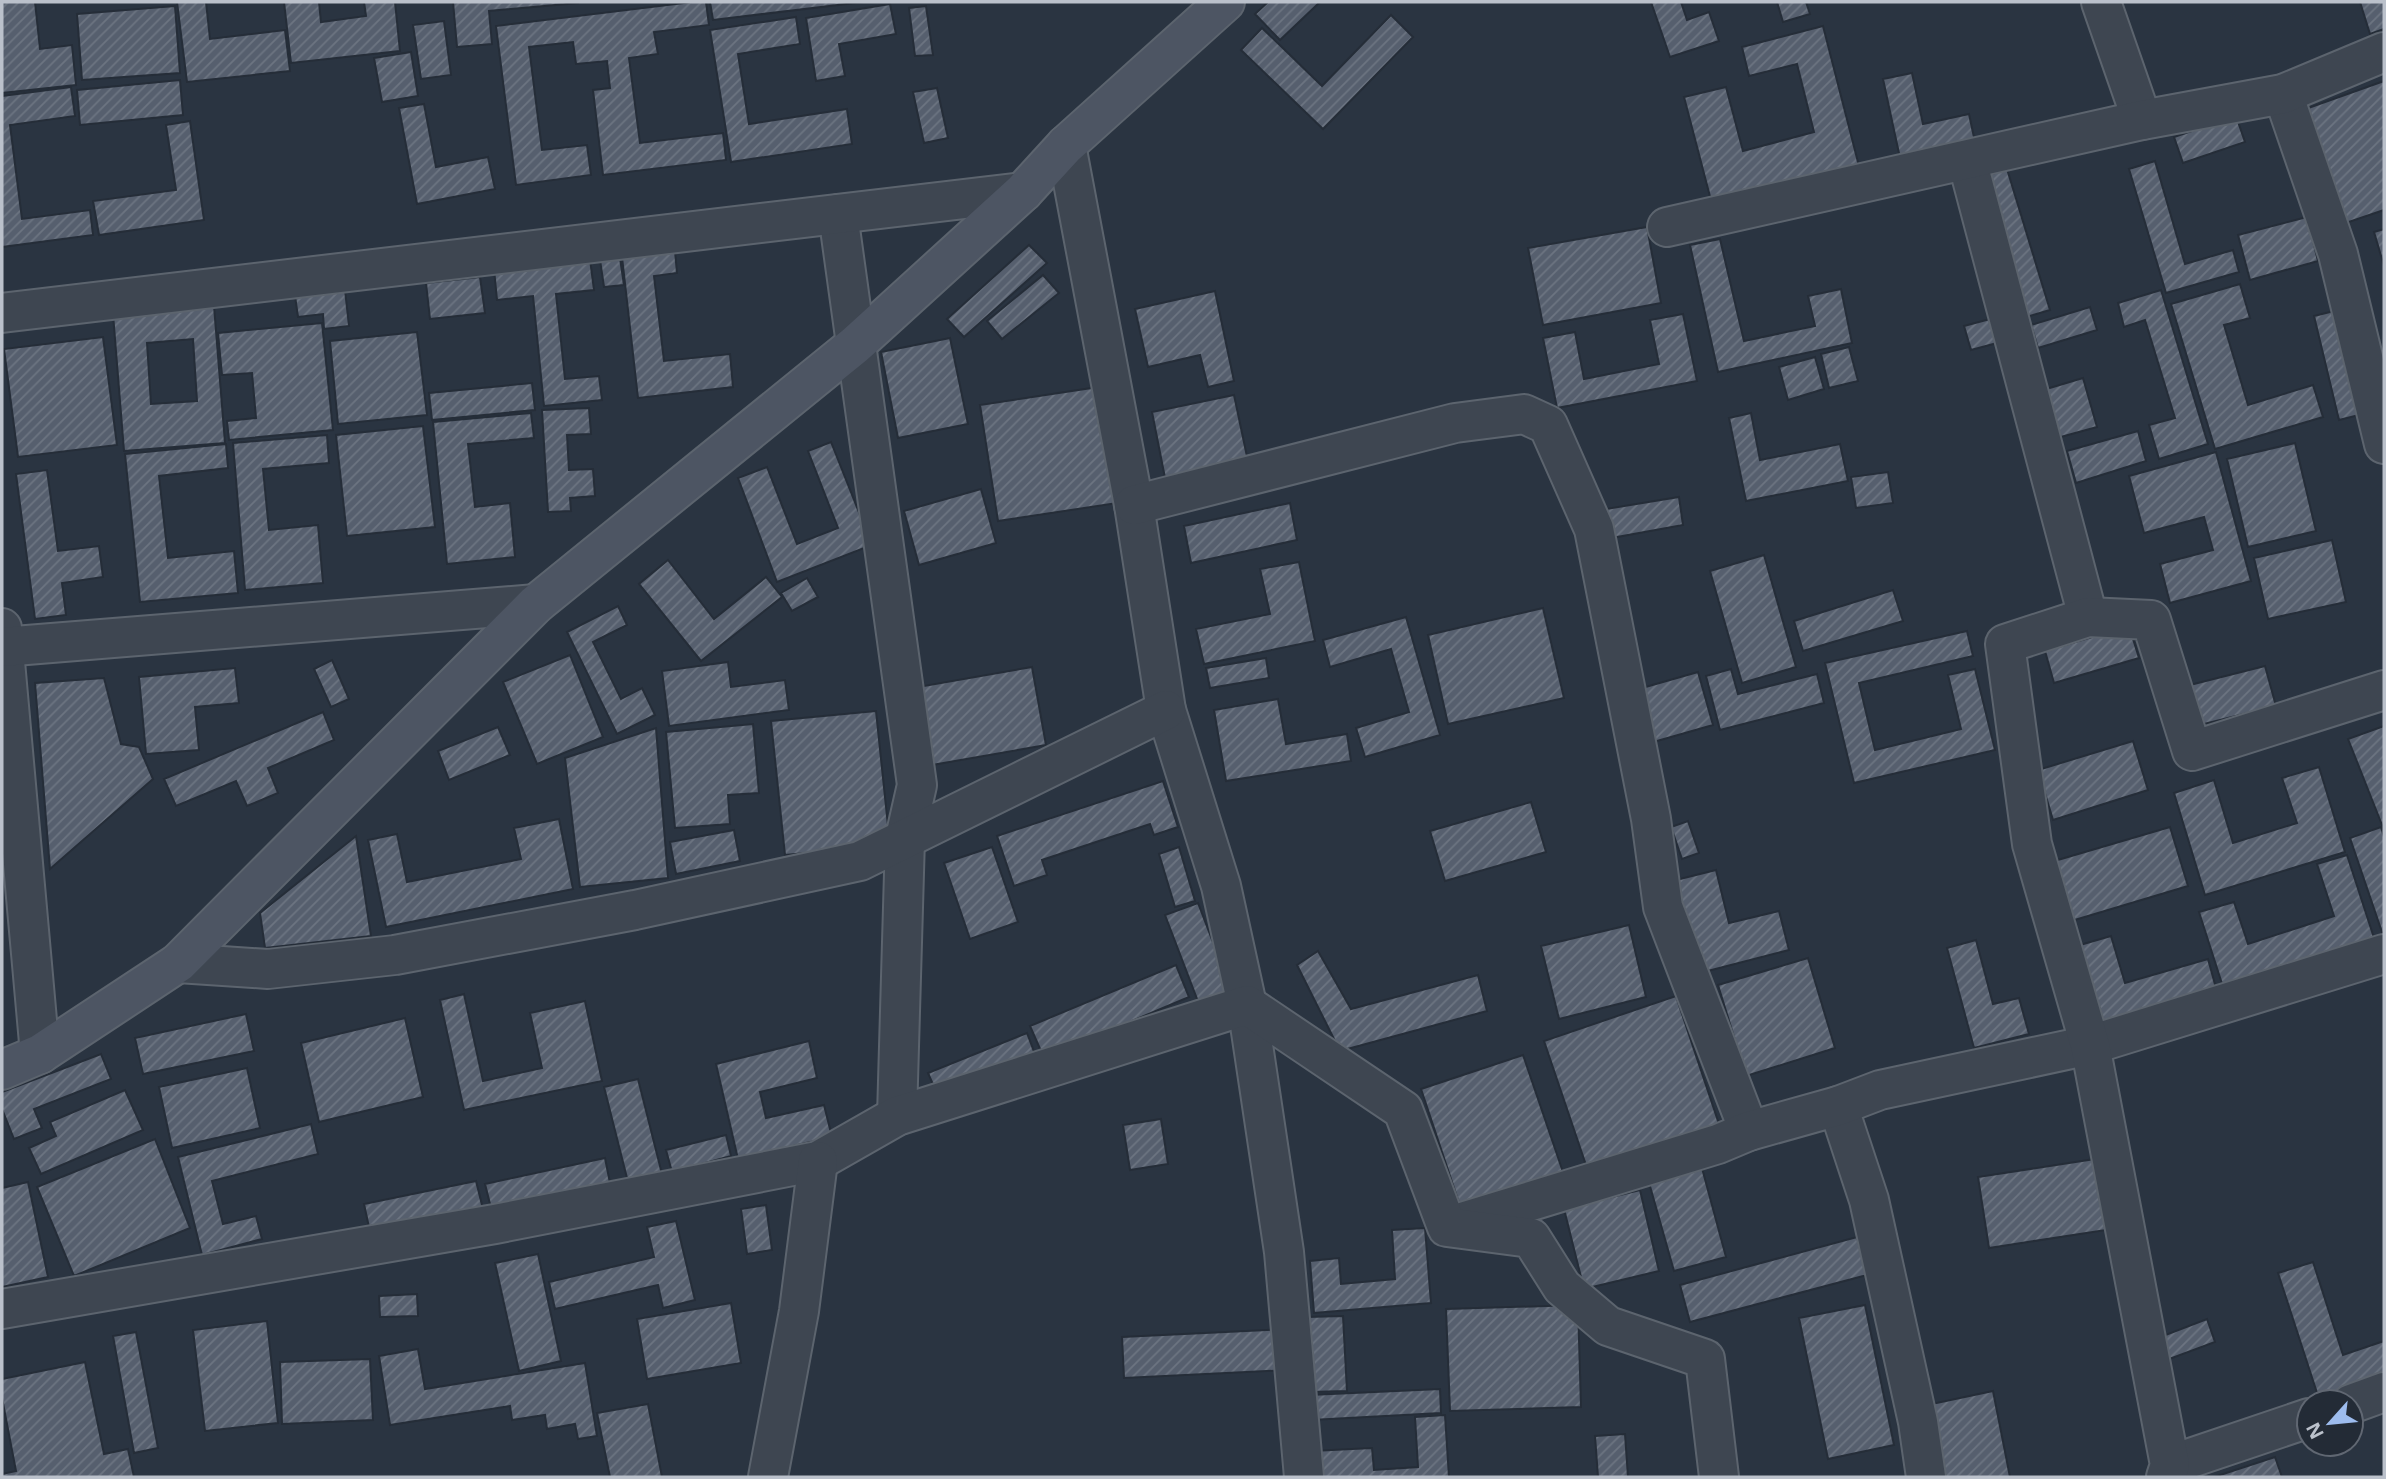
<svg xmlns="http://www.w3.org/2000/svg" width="2386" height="1479" font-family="'Noto Sans',sans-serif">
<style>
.building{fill:url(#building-hatch);stroke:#252d38;stroke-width:2;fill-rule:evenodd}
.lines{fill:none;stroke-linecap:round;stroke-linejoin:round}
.street-casing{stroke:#5c646e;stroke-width:42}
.secondary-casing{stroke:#5c646e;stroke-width:42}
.street{stroke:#3e4651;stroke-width:38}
.secondary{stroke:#4d5563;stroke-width:38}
</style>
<defs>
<pattern id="building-hatch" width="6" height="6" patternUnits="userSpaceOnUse" patternTransform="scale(1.75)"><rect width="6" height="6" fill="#565f6e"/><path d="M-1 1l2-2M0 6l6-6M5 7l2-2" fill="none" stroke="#6c7481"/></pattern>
</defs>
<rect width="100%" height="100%" fill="#2a3441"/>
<g class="building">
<polygon points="2,2 35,2 40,49 72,45 76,85 2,93"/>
<polygon points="177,2 206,2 210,39 285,30 290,71 187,82"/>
<polygon points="284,2 319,2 321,22 366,16 364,2 395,2 400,51 291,63"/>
<polygon points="453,2 578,2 578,3 489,11 492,44 457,47"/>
<polygon points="692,2 706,2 709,25 654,32 658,54 629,58 640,143 723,133 726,160 603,175 593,90 610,88 607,61 576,64 573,42 529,47 542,150 587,145 591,175 516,185 496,26"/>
<polygon points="710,2 863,2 713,20"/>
<polygon points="1268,2 1320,2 1280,40 1255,14"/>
<polygon points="1651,2 1681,2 1687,20 1709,12 1719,41 1670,57"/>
<polygon points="1777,2 1806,2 1810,14 1783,22"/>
<polygon points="2360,2 2384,2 2384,29 2370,34"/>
<polygon points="890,4 896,34 839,44 845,76 816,81 806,18"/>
<polygon points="175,6 180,73 82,80 77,14"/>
<polygon points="926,6 933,55 915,56 909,8"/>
<polygon points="1391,15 1413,37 1323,129 1241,50 1262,28 1322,86"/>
<polygon points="796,17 800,44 738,54 749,124 847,109 852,144 731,162 710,30"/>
<polygon points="444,21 451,75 421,79 413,25"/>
<polygon points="1823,26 1860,170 1713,208 1684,97 1726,87 1743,151 1814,132 1797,64 1749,76 1742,47"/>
<polygon points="411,52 418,96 382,102 374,58"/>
<polygon points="1912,73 1923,124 1969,114 1975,142 1900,158 1883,79"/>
<polygon points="180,80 183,115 80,125 77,90"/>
<polygon points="2384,81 2384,210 2337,226 2297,112"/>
<polygon points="71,87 75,116 10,125 22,219 90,210 93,235 2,247 2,96"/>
<polygon points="937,88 948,138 924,143 913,92"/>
<polygon points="424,104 436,167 488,157 495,189 417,204 399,108"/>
<polygon points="2236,116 2245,142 2183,163 2174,137"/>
<polygon points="190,121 204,220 99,235 93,201 176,190 166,125"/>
<polygon points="2155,161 2185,264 2233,250 2239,272 2166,293 2129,169"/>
<polygon points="2007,169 2050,310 2026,317 1983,177"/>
<polygon points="2307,217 2318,261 2250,280 2238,235"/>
<polygon points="1647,227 1661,303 1543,325 1528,248"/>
<polygon points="2384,229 2384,266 2374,232"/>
<polygon points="1720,239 1744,341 1815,326 1808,296 1841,289 1852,343 1718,372 1690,245"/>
<polygon points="1029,245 1047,263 964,337 947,319"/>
<polygon points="675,251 677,273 654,276 664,361 730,354 733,387 638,398 622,257"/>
<polygon points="620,258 624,285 604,287 600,260"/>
<polygon points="590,259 594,290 556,294 565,379 599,376 602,400 544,406 533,296 497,300 494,269"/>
<polygon points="1043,275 1059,293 1002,339 987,321"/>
<polygon points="480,277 485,313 430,319 426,283"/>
<polygon points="2240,284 2250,318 2224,325 2248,405 2313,385 2323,417 2215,449 2171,304"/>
<polygon points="345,290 349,326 324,329 323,314 298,317 295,296"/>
<polygon points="2161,290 2208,444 2159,459 2149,425 2175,418 2145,320 2124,327 2118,303"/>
<polygon points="1215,291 1234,381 1208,387 1200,355 1148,367 1135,309"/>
<path d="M 214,306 L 225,443 L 124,451 L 113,314 ZM 193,339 L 197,401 L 151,404 L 147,343 Z"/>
<polygon points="2090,307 2097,330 2038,348 2031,325"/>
<polygon points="2342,309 2367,413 2339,420 2314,316"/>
<polygon points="1683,314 1697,381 1557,408 1543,338 1575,332 1584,379 1659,364 1650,320"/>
<polygon points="1990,319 1997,343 1971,350 1964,326"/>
<polygon points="322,323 333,430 229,440 227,421 256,418 252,373 222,375 218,333"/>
<polygon points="417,332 427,415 338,424 330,341"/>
<polygon points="103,337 117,445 18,457 4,349"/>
<polygon points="950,338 968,424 898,438 881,352"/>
<polygon points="1849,347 1858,381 1829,388 1821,354"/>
<polygon points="1815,357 1824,389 1788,400 1779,367"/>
<polygon points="2083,378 2097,427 2057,438 2043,390"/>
<polygon points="532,383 535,410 432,420 429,393"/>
<polygon points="1105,386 1124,502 998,521 980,405"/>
<polygon points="1234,395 1249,466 1166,483 1152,412"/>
<polygon points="589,408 591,434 567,435 569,470 593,469 595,496 570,498 571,511 548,512 542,410"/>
<polygon points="531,413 534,438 468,444 475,507 510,503 515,557 447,564 433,422"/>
<polygon points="1751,413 1760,460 1840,444 1848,481 1746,501 1729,418"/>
<polygon points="423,426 435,527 347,536 336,435"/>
<polygon points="2138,431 2146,461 2076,483 2067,451"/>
<polygon points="327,435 329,463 263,469 269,530 318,525 323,583 245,590 233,443"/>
<polygon points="831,442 872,545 777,582 738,478 767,467 797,544 838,528 808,451"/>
<polygon points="2295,443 2316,531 2248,547 2227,459"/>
<polygon points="226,444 228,468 159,476 168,558 234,551 238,593 140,602 125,454"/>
<polygon points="2216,452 2251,581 2170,603 2160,564 2213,550 2204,517 2144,533 2129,476"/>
<polygon points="47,470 58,551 99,546 103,577 62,583 66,615 35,619 16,474"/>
<polygon points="1888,472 1893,503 1856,508 1851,477"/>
<polygon points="981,489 996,543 919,565 904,511"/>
<polygon points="1679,497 1683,525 1606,539 1600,510"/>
<polygon points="1290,503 1297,540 1191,563 1184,526"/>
<polygon points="2332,540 2346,602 2268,619 2254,558"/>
<polygon points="1764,555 1796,667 1742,683 1710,571"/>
<polygon points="668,560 714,619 766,577 782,597 701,661 639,584"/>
<polygon points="1299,562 1315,641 1204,664 1196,629 1270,614 1260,569"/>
<polygon points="807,578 818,597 792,611 781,593"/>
<polygon points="1893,590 1903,621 1803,651 1794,621"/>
<polygon points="618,606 627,625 593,642 621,699 642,688 655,715 617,734 567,632"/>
<polygon points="1543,608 1564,698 1448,724 1428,635"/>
<polygon points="1406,617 1440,735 1365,757 1356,728 1409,712 1391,649 1330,667 1323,640"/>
<polygon points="2129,626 2139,658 2054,683 2045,651"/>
<polygon points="1967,631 1973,656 1859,683 1875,750 1961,729 1948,675 1975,669 1995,750 1854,783 1825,663"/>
<polygon points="570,655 603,737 537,764 503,682"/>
<polygon points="1266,658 1269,678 1210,688 1206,668"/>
<polygon points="332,660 349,699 331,707 314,669"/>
<polygon points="728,662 731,687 785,680 789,710 669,726 662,671"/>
<polygon points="2265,666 2276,706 2196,726 2186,686"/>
<polygon points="1032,667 1046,745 932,765 918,687"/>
<polygon points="235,668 239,703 195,707 199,750 146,754 139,677"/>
<polygon points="1731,669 1738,694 1817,674 1824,703 1720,730 1706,676"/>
<polygon points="1698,672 1713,725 1650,743 1635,690"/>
<polygon points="104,678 121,744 139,747 153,779 50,869 35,683"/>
<polygon points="1278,699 1286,744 1347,734 1351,761 1226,781 1214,710"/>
<polygon points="876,711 890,845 785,855 771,721"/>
<polygon points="323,712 334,740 268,768 278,793 247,806 236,781 176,806 164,779"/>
<polygon points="753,724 759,793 728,795 730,824 675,828 666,732"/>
<polygon points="2384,726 2384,830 2348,739"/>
<polygon points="498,727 510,755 449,780 438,751"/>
<polygon points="656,728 668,878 580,887 565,758"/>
<polygon points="2133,741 2148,790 2053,820 2038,770"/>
<polygon points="2319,767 2345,852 2205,895 2174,793 2214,780 2233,843 2297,823 2282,778"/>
<polygon points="1163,781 1178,827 1154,835 1150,824 1042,860 1047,875 1014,886 997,836"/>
<polygon points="1531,802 1546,852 1445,881 1430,831"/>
<polygon points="559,819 573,889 386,927 368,840 397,834 407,882 521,859 514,828"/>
<polygon points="1688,821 1699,853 1682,859 1671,827"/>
<polygon points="2170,827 2188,886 2068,922 2051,862"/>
<polygon points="2381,827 2384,837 2384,938 2350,838"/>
<polygon points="734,830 740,861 676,874 670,842"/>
<polygon points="356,836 371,936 265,948 260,913"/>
<polygon points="992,847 1018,922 970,939 944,863"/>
<polygon points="1179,847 1195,901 1175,907 1159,854"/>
<polygon points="2347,855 2375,941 2224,990 2199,912 2234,902 2248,944 2334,916 2317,864"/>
<polygon points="1716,870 1729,923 1779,911 1789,950 1700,973 1676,880"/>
<polygon points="1198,903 1232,992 1199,1004 1165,915"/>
<polygon points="1629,925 1646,997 1559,1019 1541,946"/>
<polygon points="2111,936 2125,983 2208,959 2219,999 2105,1032 2080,945"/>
<polygon points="1976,940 1993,1004 2019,998 2029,1034 1974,1048 1947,948"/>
<polygon points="1318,951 1351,1009 1478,975 1487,1011 1340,1051 1297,965"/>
<polygon points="1808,958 1835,1048 1746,1076 1718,985"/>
<polygon points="1176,965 1189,997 1044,1058 1030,1026"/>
<polygon points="464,994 483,1081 542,1068 530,1013 585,1001 602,1081 464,1110 440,1000"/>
<polygon points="1676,996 1719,1124 1587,1168 1544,1041"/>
<polygon points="246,1014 254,1051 143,1074 135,1038"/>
<polygon points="405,1018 423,1097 319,1122 301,1043"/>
<polygon points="1027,1033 1036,1057 938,1096 928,1073"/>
<polygon points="809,1041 817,1078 760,1092 766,1118 824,1105 832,1137 738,1159 716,1064"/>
<polygon points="101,1054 111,1079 34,1109 42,1128 14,1139 2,1109 2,1092"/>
<polygon points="1523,1055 1564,1175 1461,1209 1421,1089"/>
<polygon points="247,1068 260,1128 172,1148 159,1087"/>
<polygon points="638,1079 662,1174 628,1182 604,1087"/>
<polygon points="125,1090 143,1130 41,1174 29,1148 56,1136 50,1122"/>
<polygon points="1161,1119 1168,1164 1130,1170 1123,1125"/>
<polygon points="311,1124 318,1154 212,1181 223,1224 256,1216 262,1239 202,1255 178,1157"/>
<polygon points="726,1135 731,1156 672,1172 666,1150"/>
<polygon points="155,1139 190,1228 74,1276 37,1187"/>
<polygon points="1699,1157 1726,1257 1674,1271 1646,1172"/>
<polygon points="605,1158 610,1183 491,1208 485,1184"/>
<polygon points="2095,1159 2106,1230 1989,1248 1978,1177"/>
<polygon points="476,1181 483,1209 370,1232 364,1204"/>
<polygon points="28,1182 48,1277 2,1287 2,1188"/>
<polygon points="1640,1190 1659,1271 1584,1289 1564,1209"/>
<polygon points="766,1205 772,1250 747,1254 741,1209"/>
<polygon points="676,1221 695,1300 663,1308 658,1285 555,1309 549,1282 654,1257 647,1227"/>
<polygon points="1425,1228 1431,1303 1314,1313 1310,1261 1339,1258 1341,1284 1395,1279 1392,1230"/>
<polygon points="1857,1237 1867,1275 1690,1322 1680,1285"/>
<polygon points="538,1254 561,1361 519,1371 495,1263"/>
<polygon points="2313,1262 2343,1355 2384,1341 2384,1377 2319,1399 2278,1273"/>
<polygon points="417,1294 418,1316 380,1317 379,1296"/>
<polygon points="731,1303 741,1363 647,1379 637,1319"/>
<polygon points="1578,1305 1581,1407 1450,1411 1446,1309"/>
<polygon points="1865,1305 1894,1445 1828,1459 1799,1318"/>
<polygon points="1343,1316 1347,1391 1310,1392 1306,1317"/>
<polygon points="2207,1319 2215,1342 2164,1361 2155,1339"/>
<polygon points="267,1321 278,1423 205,1431 193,1330"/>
<polygon points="1287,1329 1289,1370 1124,1378 1122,1337"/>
<polygon points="136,1332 158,1448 134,1453 113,1336"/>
<polygon points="418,1349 425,1389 585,1363 597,1436 578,1439 575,1424 547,1429 545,1415 512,1420 510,1406 390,1425 379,1356"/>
<polygon points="370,1359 373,1420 282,1424 280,1362"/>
<polygon points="85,1362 104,1454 128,1449 134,1477 2,1477 2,1474 16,1471 2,1398 2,1379"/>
<polygon points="1440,1389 1441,1413 1311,1420 1309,1395"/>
<polygon points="1993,1391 2010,1477 1942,1477 1927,1405"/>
<polygon points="648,1404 662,1477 610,1477 597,1413"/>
<polygon points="1445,1415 1449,1477 1314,1477 1312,1451 1372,1448 1374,1470 1418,1467 1415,1417"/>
<polygon points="1625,1434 1628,1477 1598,1477 1595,1436"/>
<polygon points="2275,1457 2282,1477 2214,1477"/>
</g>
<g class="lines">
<g class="street-casing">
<g id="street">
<polyline points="2101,2 2142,120"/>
<polyline points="2283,94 2338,254 2384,444"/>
<polyline points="1066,145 1134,505 1166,710 1221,886 1247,1005 1284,1252 1304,1477"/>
<polyline points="1967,160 2088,617"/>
<polyline points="838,214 917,785 905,838 897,1116"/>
<polyline points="1667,227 2142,120 2283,94 2384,52"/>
<polyline points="2,313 1023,192"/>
<polyline points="1134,505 1455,423 1524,414 1548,425 1594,529 1651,819 1663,907 1749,1131"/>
<polyline points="2,628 40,1054"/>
<polyline points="2,647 536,604"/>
<polyline points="178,963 268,969 395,955 635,910 860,861 1166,710"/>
<polyline points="1838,1106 1869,1200 1918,1422 1926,1477"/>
<polyline points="1459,1223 1718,1144 1749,1131 1838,1106 1880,1090 2090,1045 2384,954"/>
<polyline points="2,1309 495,1224 818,1161 897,1116 1247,1005 1403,1110 1447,1227 1531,1238 1562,1287 1608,1326 1705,1359 1719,1477"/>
<polyline points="2351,1404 2384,1392"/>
<polyline points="2170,1465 2309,1418"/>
<polyline points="768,1477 799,1311 818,1161"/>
<polyline points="2166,1477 2170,1465 2090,1045 2032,844 2005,644 2088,617 2151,620 2192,751 2384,690"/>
</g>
</g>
<g class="secondary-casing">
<polyline id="secondary" points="2,1070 40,1054 178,963 536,604 855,345 1023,192 1066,145 1225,2"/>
</g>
<use href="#street" class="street"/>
<use href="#secondary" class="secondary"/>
</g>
<rect width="2386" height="1479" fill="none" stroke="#bbc1cb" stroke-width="7"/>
<g transform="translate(2330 1423) rotate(243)"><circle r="33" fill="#232b36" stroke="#606772" stroke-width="2"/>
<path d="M0-5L12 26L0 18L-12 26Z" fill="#9dbcee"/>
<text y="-10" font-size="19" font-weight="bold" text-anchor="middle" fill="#bbc1cb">N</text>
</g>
</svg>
